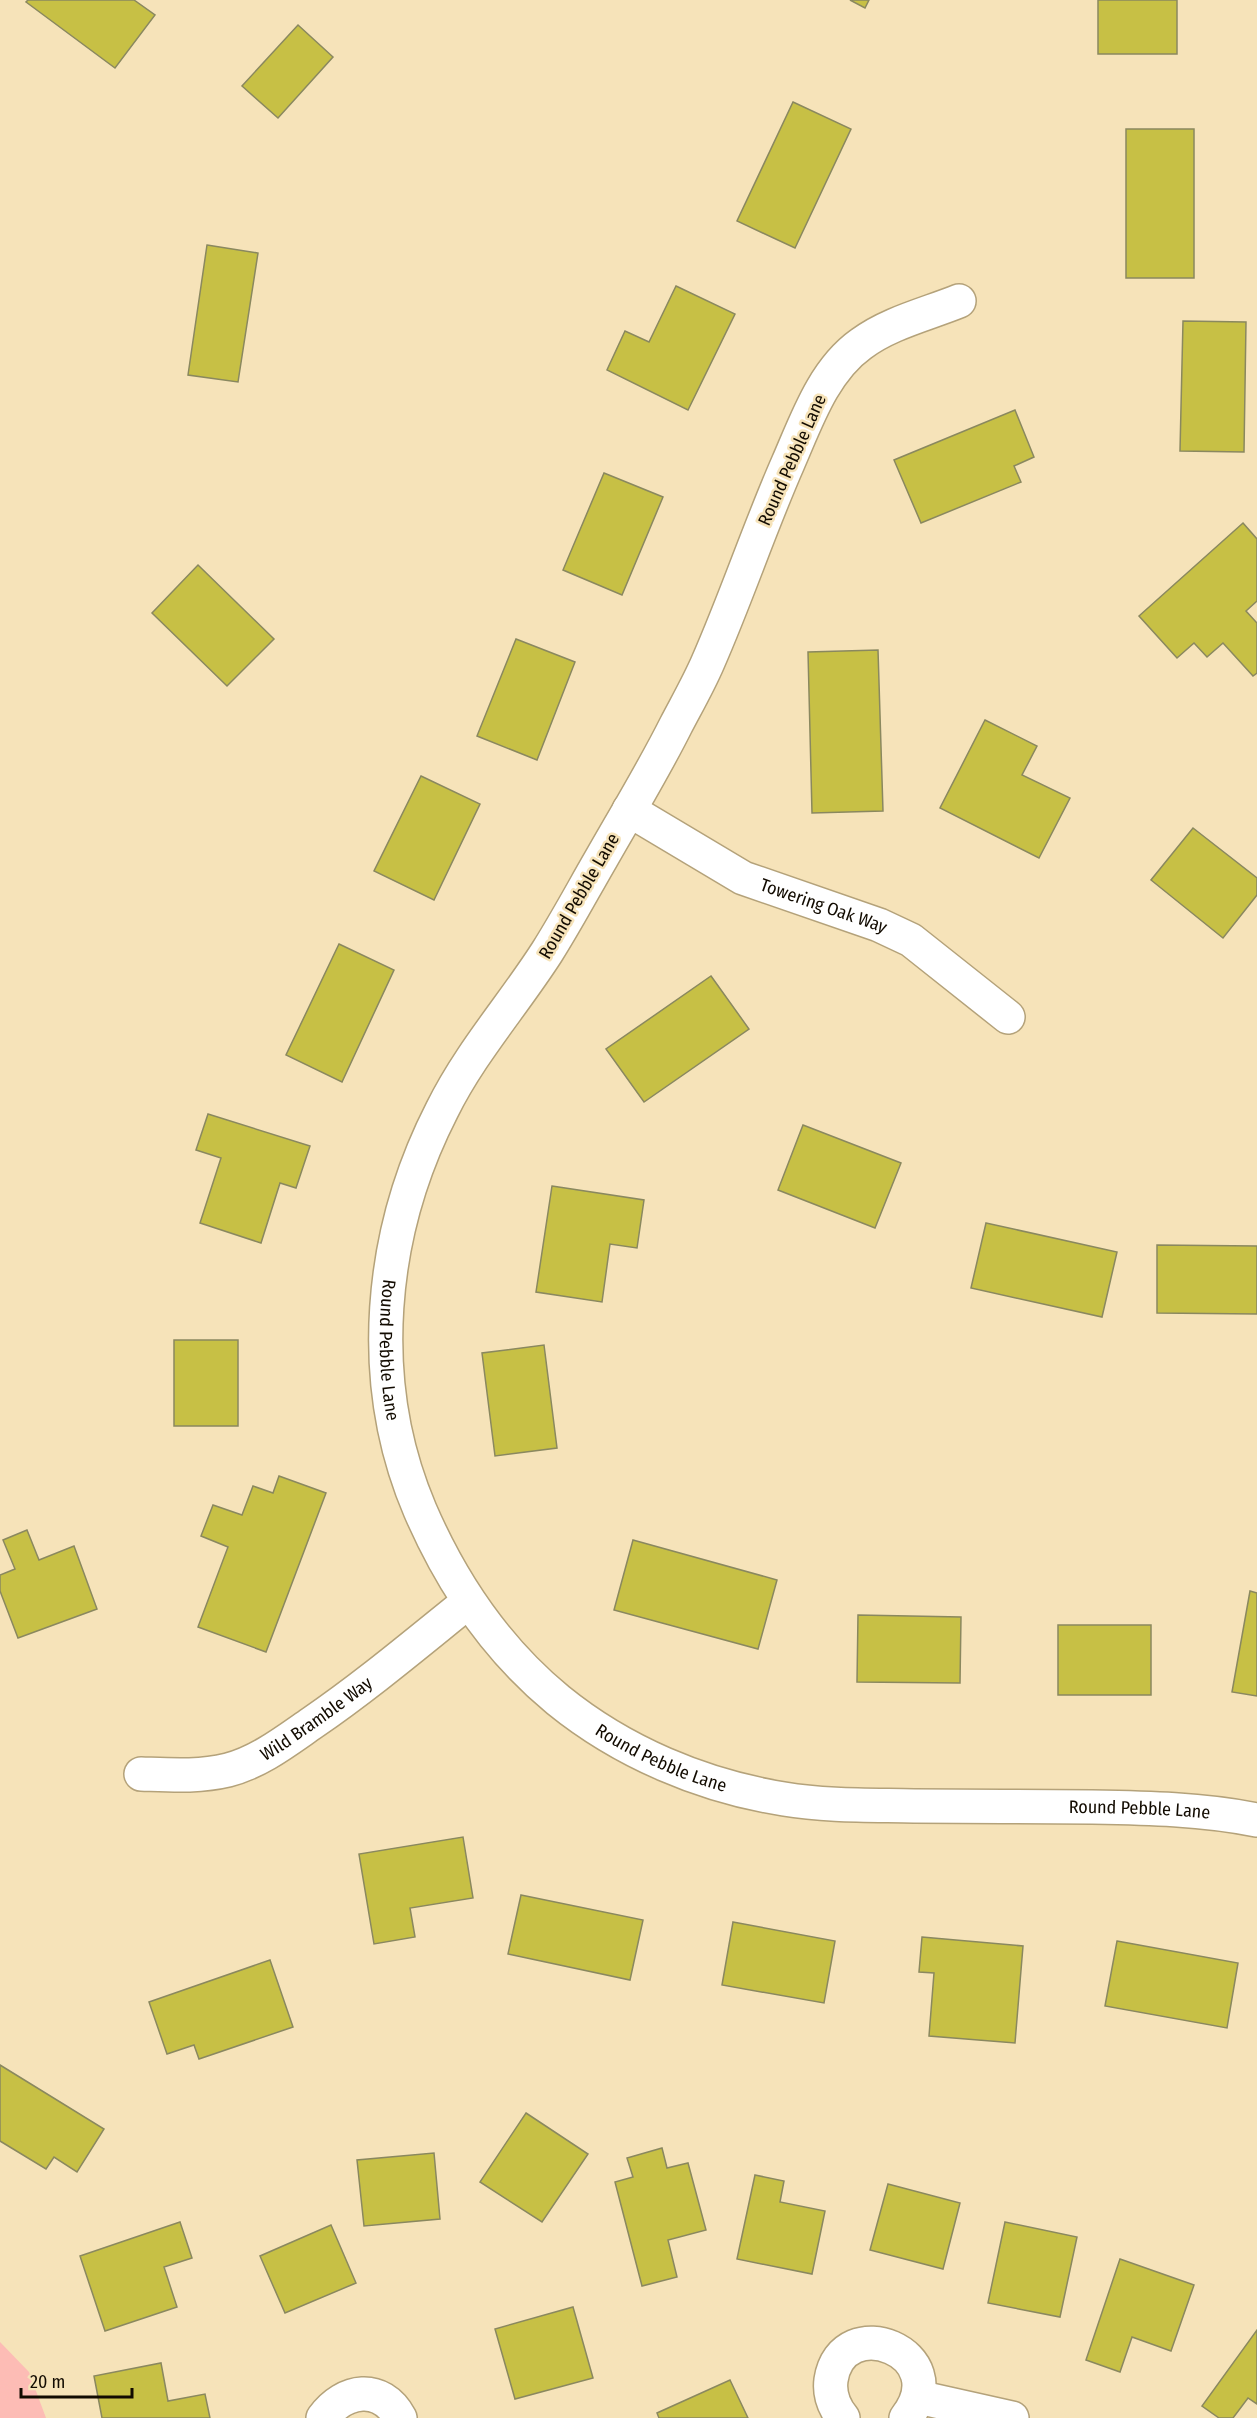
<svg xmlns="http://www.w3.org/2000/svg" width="1257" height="2418" font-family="'Fira Sans Condensed',sans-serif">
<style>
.green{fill:#fdbcb5}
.building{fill:#c7c045;stroke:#8a885f;stroke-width:1.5}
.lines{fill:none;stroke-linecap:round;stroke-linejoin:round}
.minor-casing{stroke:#b4a27a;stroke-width:36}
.minor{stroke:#fff;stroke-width:33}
.labels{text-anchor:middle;stroke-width:5;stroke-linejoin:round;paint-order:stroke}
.street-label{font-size:18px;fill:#120b01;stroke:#f6e3b9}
</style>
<rect width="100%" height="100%" fill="#f6e3b9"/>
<polygon class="green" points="0,2342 29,2372 46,2418 0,2418"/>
<g class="building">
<polygon points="28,0 134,0 155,15 115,68 26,2"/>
<polygon points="850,0 869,0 865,8"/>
<rect x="1098" y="0" width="79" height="54"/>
<polygon points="298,25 333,57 278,118 242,86"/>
<polygon points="793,102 851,129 795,248 737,221"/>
<rect x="1126" y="129" width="68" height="149"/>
<polygon points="207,245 258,253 238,382 188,375"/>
<polygon points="676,286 735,314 688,410 607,370 625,331 649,342"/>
<polygon points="1183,321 1246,322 1244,452 1180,451"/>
<polygon points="1015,410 1034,457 1014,466 1021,482 921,523 894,460"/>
<polygon points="604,473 663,497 622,595 563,570"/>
<polygon points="1243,523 1257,539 1257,601 1246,611 1257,623 1257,673 1253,676 1223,643 1207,657 1194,643 1177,658 1139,616"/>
<polygon points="198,565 274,639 227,686 152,613"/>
<polygon points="516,639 575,662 537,760 477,736"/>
<polygon points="878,650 883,811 812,813 808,652"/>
<polygon points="985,720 1037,746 1022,775 1070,798 1039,858 940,808"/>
<polygon points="421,776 480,804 434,900 374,871"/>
<polygon points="1193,828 1257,878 1257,895 1223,938 1151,880"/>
<polygon points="339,944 394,970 342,1082 286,1055"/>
<polygon points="711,976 749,1029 644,1102 606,1049"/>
<polygon points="208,1114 310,1146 296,1188 280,1183 261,1243 200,1223 221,1158 196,1150"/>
<polygon points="803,1125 901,1163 875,1228 778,1190"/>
<polygon points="552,1186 644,1200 637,1248 610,1244 602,1302 536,1292"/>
<polygon points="986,1223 1117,1252 1102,1317 971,1288"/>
<polygon points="1157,1245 1257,1246 1257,1314 1157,1313"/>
<rect x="174" y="1340" width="64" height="86"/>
<polygon points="544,1345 557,1448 495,1456 482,1353"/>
<polygon points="279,1476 326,1493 266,1652 198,1627 228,1547 201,1536 213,1505 242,1515 253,1486 273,1493"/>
<polygon points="27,1530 39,1560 74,1546 97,1609 18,1638 0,1591 0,1575 15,1569 3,1540"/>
<polygon points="633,1540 777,1580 758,1649 614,1610"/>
<polygon points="1250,1591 1257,1593 1257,1696 1232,1692"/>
<polygon points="858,1615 961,1617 960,1683 857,1682"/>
<rect x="1058" y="1625" width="93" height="70"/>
<polygon points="463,1837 473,1898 410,1908 415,1937 374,1944 359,1854"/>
<polygon points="521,1895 643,1920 630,1980 508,1954"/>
<polygon points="733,1922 835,1941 824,2003 722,1985"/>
<polygon points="922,1937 1023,1946 1015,2043 929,2036 934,1973 919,1972"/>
<polygon points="1117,1941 1238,1963 1227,2028 1105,2006"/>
<polygon points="270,1960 293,2027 199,2059 194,2045 167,2054 149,2002"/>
<polygon points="0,2065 104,2129 77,2172 54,2157 46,2169 0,2141"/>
<polygon points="526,2113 588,2154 542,2222 480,2182"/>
<polygon points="662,2148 667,2168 688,2163 706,2230 668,2240 677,2277 642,2286 615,2182 633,2177 627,2158"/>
<polygon points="434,2153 440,2219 364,2226 357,2160"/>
<polygon points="755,2175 784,2181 780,2202 825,2211 812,2274 737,2259"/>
<polygon points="888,2184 960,2203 943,2269 870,2250"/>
<polygon points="180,2222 192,2258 164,2267 177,2307 105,2331 80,2256"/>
<polygon points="1005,2222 1077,2237 1060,2317 988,2303"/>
<polygon points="331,2225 356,2283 285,2313 260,2256"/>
<polygon points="1120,2259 1194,2285 1171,2351 1132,2337 1120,2372 1086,2360"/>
<polygon points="573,2307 593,2378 515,2399 495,2329"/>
<polygon points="1257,2330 1257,2404 1248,2398 1233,2418 1219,2418 1202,2406"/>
<polygon points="161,2363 168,2401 205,2394 210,2418 102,2418 94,2376"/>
<polygon points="730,2380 748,2418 659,2418 657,2413"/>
</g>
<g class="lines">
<g class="minor-casing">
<g id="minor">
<path id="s1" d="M 959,301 C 927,314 889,323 861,344 C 823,371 806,422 788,463 C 759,529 737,596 708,662 C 699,683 687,704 676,725 C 653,771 626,815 601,859 C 583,890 566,922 547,952 C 513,1005 470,1053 442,1110 C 379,1233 365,1381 420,1510 C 452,1584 496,1649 558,1700 C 622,1752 702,1786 784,1799 C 826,1806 871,1805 914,1806 C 973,1806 1033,1807 1092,1807 C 1147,1808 1202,1809 1257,1820"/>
<path id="s2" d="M 629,810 L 743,878 L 879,925 L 911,940 L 1008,1017"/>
<path id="s3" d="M 141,1774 C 171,1775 199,1777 228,1770 C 259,1762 286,1741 312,1723 C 366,1686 417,1643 468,1602"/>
<polyline points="918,2397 1012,2418"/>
<path d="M 323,2418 C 344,2389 381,2383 400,2418"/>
<path d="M 843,2418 C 834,2407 829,2395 831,2380 C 842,2308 957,2353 906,2418"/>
</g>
</g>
<use href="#minor" class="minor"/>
</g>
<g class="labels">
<g class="street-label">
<text transform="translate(792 460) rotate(-66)" y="6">Round Pebble Lane</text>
<text transform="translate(579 896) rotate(-60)" y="6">Round Pebble Lane</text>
<text dy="6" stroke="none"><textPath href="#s2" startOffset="218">Towering Oak Way</textPath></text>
<text dy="6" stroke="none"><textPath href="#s1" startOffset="1234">Round Pebble Lane</textPath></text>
<text dy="6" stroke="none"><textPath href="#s3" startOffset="190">Wild Bramble Way</textPath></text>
<text dy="6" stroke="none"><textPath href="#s1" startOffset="1755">Round Pebble Lane</textPath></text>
<text dy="6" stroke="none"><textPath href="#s1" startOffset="2241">Round Pebble Lane</textPath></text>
</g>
</g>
<path d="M21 2388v9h111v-9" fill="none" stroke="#120b01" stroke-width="3"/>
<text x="30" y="2388" font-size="18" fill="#120b01" stroke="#f6e3b9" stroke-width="4.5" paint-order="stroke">20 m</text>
</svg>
